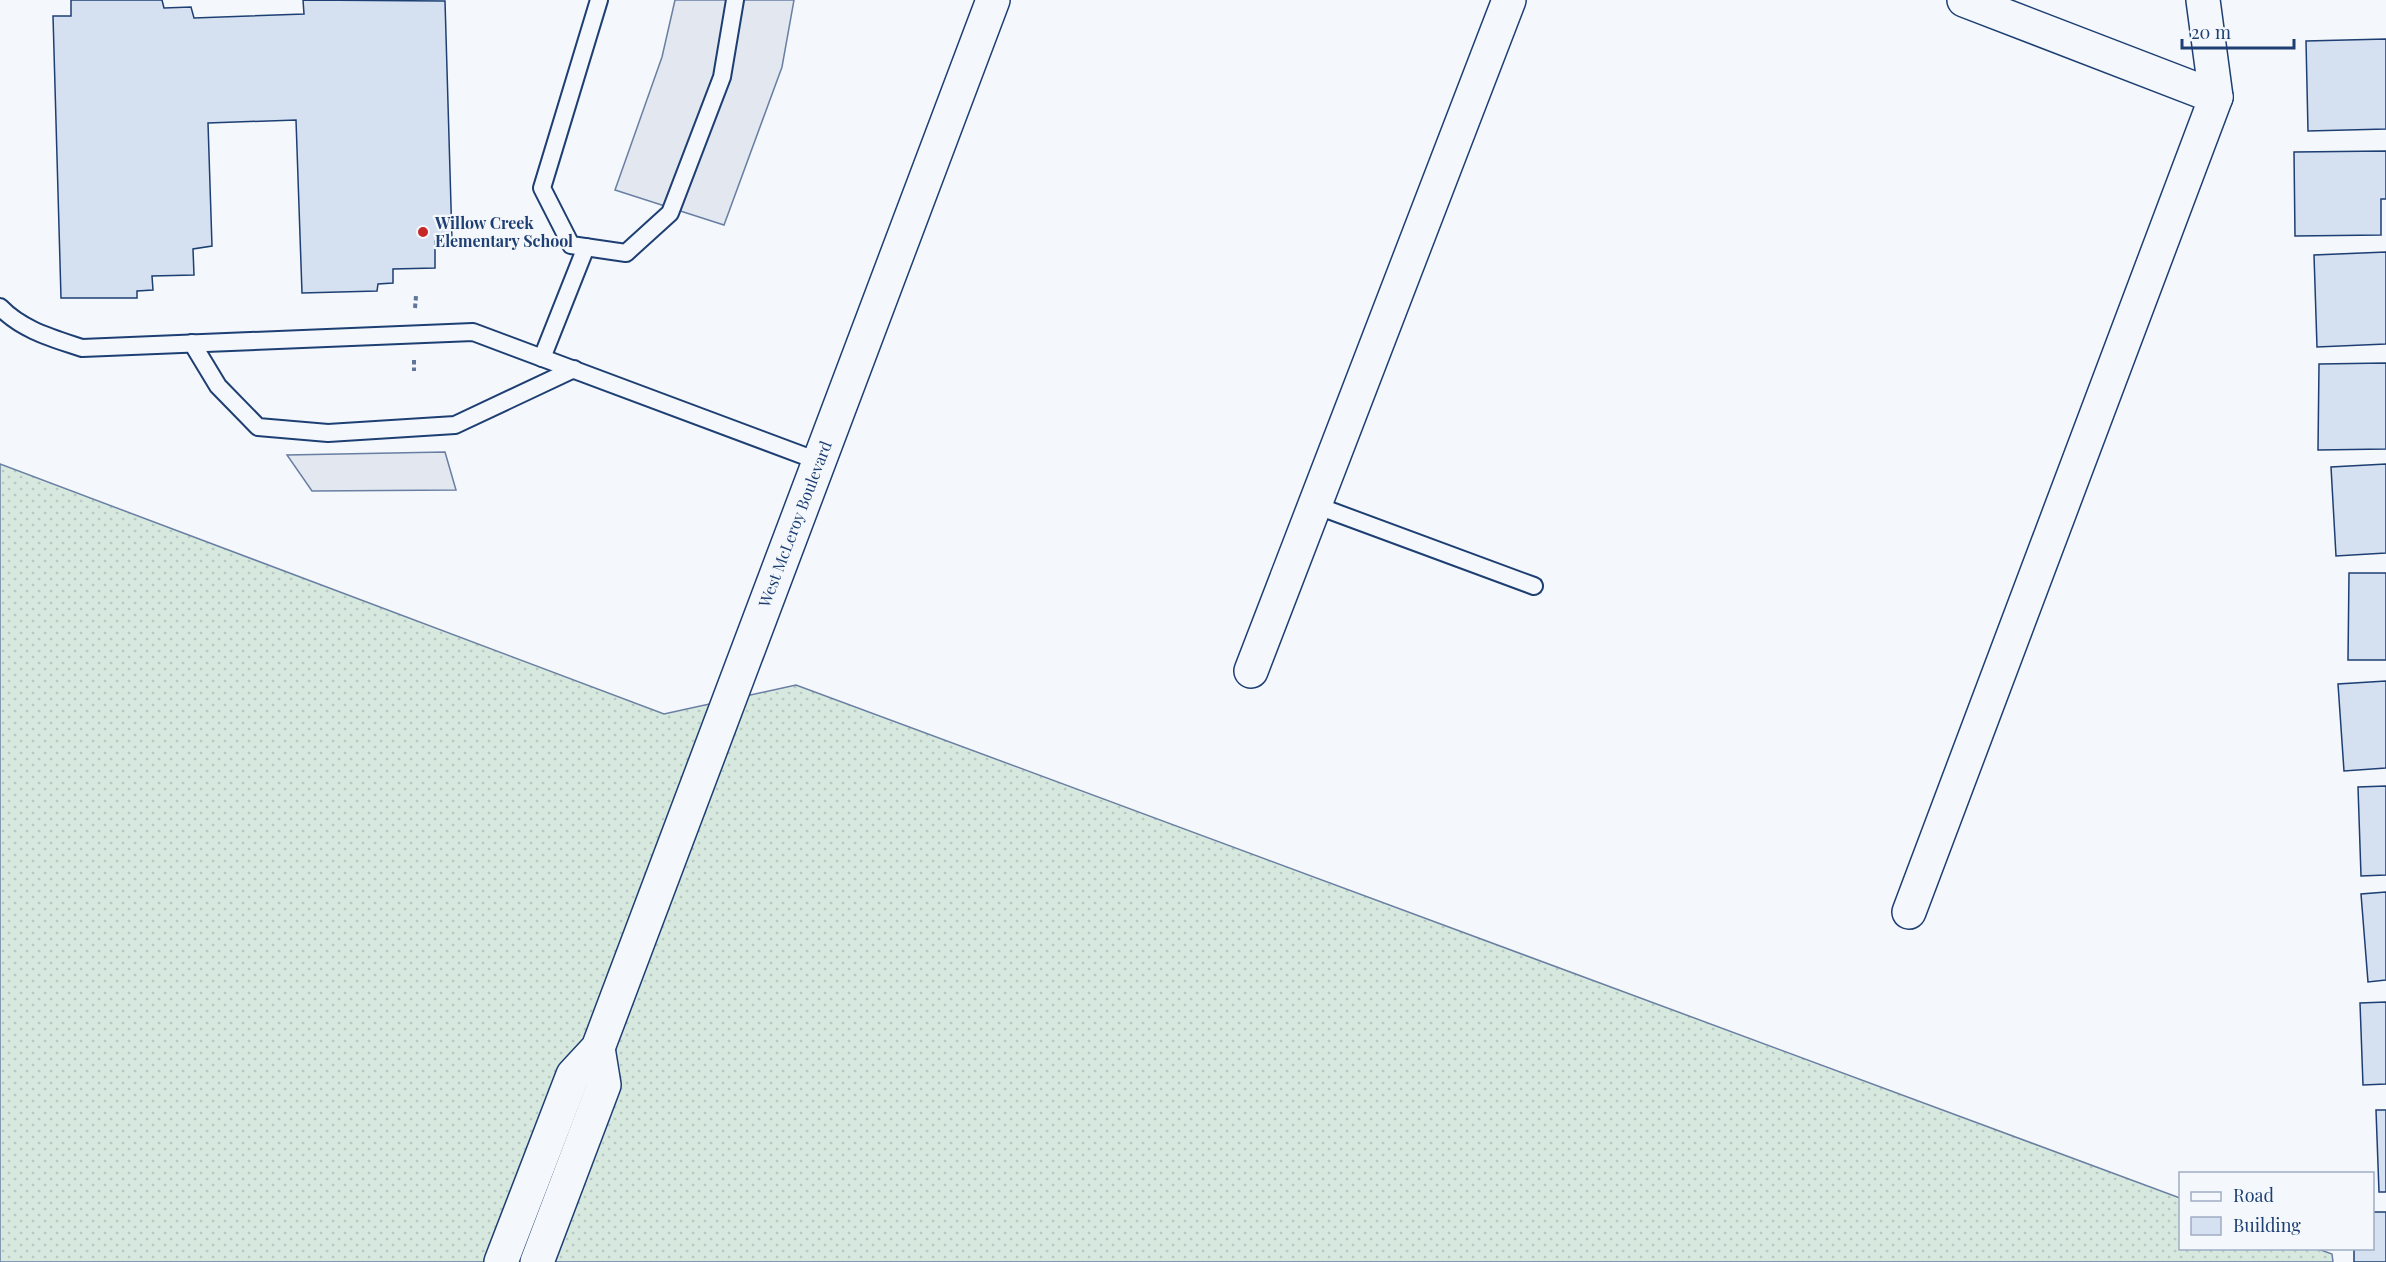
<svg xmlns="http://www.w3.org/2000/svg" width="2386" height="1262" font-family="'Playfair Display',serif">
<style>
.grass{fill:url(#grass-dots);stroke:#687fa3;stroke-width:1.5}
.parking{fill:#e3e8f0;stroke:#687fa3;stroke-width:1.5}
.building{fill:#d5e0f0;stroke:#1d3f73;stroke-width:1.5}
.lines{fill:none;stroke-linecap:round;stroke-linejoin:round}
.lane-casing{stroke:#1d3f73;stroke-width:20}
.street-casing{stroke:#1d3f73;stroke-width:36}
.secondary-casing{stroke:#1d3f73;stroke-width:36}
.path{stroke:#5e769c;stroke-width:4;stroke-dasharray:4.5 3;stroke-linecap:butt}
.lane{stroke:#f4f7fb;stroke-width:16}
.street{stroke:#f4f7fb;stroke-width:33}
.secondary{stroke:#f4f7fb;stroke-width:33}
.poi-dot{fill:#c62828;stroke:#f4f7fb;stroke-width:2}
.labels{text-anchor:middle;stroke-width:4.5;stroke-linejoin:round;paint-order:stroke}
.poi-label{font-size:16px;font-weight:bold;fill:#1d3f73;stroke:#f4f7fb;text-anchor:start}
.street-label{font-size:16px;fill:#1d3f73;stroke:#f4f7fb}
</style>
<defs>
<pattern id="grass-dots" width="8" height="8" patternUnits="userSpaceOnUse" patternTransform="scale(1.5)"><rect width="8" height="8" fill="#d7e8df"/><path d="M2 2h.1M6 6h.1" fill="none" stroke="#b8c8c3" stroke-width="1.8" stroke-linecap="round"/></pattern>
</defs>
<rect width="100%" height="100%" fill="#f4f7fb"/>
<polygon class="grass" points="0,464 664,714 796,685 2180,1198 2180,1248 2318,1249 2332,1254 2333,1262 0,1262"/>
<g class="parking">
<polygon points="675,0 794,0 782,67 724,225 615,190 662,57"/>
<polygon points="445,452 456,490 312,491 287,455"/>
</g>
<g class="building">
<polygon points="71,0 162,0 164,8 191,7 194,18 304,14 303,0 445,1 452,240 435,241 435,268 393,269 393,283 378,284 377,291 302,293 296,120 208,123 212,246 193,249 194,275 152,276 153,290 137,291 137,298 61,298 53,16 71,16"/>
<polygon points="2386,39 2386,129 2308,131 2306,41"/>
<polygon points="2386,151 2386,199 2381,199 2381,235 2295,236 2294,152"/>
<polygon points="2386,252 2386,344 2317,347 2314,255"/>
<polygon points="2386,363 2386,449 2318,450 2319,364"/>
<polygon points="2386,464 2386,553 2336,556 2331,467"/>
<polygon points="2349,573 2386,573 2386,660 2348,660"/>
<polygon points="2386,681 2386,768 2344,771 2338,684"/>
<polygon points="2386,786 2386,875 2361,876 2358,787"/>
<polygon points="2386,892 2386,980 2368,982 2361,894"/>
<polygon points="2386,1002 2386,1084 2363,1085 2360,1003"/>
<polygon points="2376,1110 2386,1110 2386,1192 2379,1192"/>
<polygon points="2372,1212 2386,1212 2386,1262 2354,1262 2354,1248 2372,1248"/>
</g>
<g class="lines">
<g class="lane-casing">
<g id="lane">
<polyline points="599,0 542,188 571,245 626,253 670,213 722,77 735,0"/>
<path d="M 0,307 C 22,330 52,338 82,348 L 473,332 L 818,461"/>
<polyline points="192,343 218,386 258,427 328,433 455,425 574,369"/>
<polyline points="542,358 586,247"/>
<polyline points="1315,505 1534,586"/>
</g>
</g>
<g class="street-casing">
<g id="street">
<polyline points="2203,0 2216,97"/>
<polyline points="1251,671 1509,0"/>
<polyline points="1909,912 2216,97 1964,0"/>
</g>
</g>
<g class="secondary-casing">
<g id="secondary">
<polyline points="501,1262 573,1075 598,1048 993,0"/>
<polyline points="537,1262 604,1085 598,1048"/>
</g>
</g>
<g class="path">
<polyline points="415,308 416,296"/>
<polyline points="414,360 414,371"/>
</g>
<use href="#lane" class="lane"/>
<use href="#street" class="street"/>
<use href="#secondary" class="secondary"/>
</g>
<circle class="poi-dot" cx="423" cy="232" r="6"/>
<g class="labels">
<g class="poi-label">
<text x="435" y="229">Willow Creek<tspan x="435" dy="18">Elementary School</tspan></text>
</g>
<g class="street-label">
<text transform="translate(795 524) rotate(-69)" y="6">West McLeroy Boulevard</text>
</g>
</g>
<rect x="2179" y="1172" width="195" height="78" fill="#f4f7fb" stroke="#9eadc5" stroke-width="1.5"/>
<rect x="2191" y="1192" width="30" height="9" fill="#f4f7fb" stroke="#9eadc5" stroke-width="1.5"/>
<text x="2233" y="1202" font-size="18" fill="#1d3f73">Road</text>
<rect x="2191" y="1217" width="30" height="18" fill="#d5e0f0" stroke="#9eadc5" stroke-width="1.5"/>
<text x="2233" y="1232" font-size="18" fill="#1d3f73">Building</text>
<path d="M2182 39v9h112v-9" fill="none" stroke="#1d3f73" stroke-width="3"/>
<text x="2191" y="39" font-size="18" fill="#1d3f73" stroke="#f4f7fb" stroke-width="4.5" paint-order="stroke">20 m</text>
</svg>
